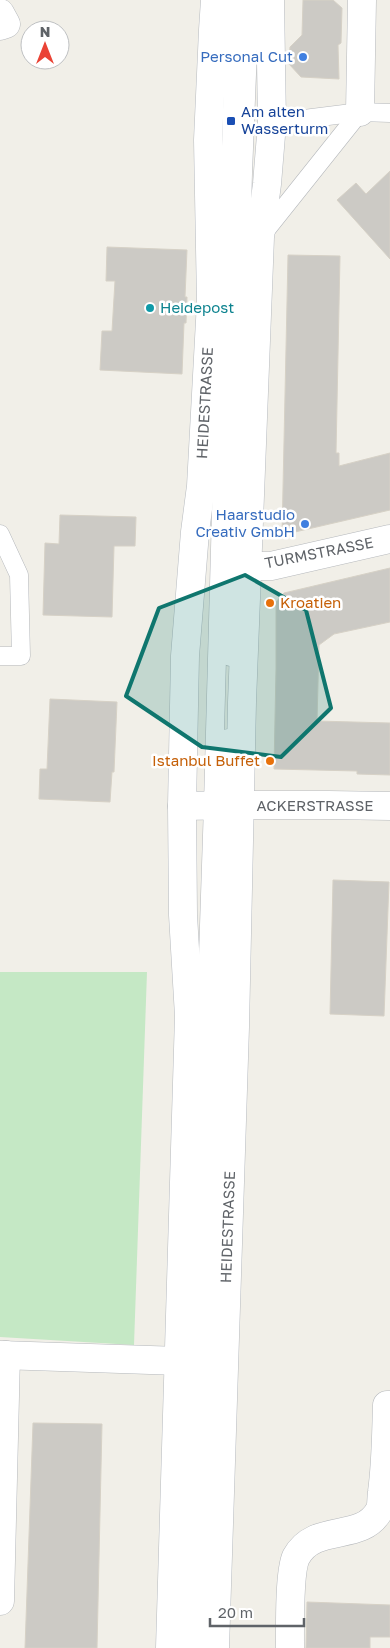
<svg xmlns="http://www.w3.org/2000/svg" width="390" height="1648" font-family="'Golos Text',sans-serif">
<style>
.green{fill:#c5e8c5}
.building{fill:#cccac5;stroke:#d6d1c6}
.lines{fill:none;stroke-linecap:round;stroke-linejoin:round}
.lane-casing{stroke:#b5b8bc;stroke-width:19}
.street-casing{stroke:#b5b8bc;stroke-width:29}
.secondary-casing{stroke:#b6babf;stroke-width:29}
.lane{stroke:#fff;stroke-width:18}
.street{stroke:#fff;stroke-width:28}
.secondary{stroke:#fff;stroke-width:28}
.marked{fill:#0f766e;fill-opacity:0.2;stroke:#0f766e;stroke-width:4;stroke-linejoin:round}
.shop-dot{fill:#3f7fe0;stroke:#fff;stroke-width:2}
.transit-dot{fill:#1a4fb4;stroke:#fff;stroke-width:2}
.culture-dot{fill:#0f9aa8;stroke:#fff;stroke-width:2}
.food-dot{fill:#e8710a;stroke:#fff;stroke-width:2}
.labels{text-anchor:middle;stroke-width:5;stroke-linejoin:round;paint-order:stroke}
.shop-label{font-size:15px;fill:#366cbe;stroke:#fff;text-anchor:end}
.transit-label{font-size:15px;fill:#164399;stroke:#fff;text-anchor:start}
.culture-label{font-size:15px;fill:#0d838f;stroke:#fff;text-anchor:start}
.street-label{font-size:15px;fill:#5f6368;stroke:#fff}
.food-label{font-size:15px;fill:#c56008;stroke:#fff;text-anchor:start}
</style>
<rect width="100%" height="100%" fill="#f1efe8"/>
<polygon class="green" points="0,972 147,972 134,1345 0,1337"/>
<g class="building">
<polygon points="303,0 333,0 342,8 341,43 338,45 339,79 301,77 289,64 290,47 302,35"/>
<polygon points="390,171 390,259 337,200 356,183 366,194"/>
<polygon points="107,247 187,250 185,297 187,297 186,323 184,323 182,374 100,370 102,331 112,331 115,281 106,281"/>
<polygon points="288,255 340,256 336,453 339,453 339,466 390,453 390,510 282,535"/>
<polygon points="60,515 136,517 135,546 114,546 112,617 43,615 45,543 59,544"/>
<polygon points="390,568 390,622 334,634 319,645 317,721 390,723 390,775 357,774 357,771 274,769 276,669 276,602 284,593"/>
<polygon points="50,699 117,702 114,772 112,772 110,802 39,799 40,769 47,769"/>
<polygon points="333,880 389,882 384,1016 330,1014"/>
<polygon points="33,1423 102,1424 97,1648 25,1648"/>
<polygon points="307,1602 390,1605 390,1637 370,1637 370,1648 306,1648"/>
</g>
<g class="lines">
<g class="lane-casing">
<g id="lane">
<polyline points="272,123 360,112"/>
<polyline points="262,235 360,112 390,113"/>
<polyline points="0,534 19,575 21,656 0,656"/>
<polyline points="230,657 243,173 250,0"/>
<polyline points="185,1648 213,805 235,0"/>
<polyline points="200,1648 228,738"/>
</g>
</g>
<g class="street-casing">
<g id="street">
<polyline points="0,13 6,24 0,26"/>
<polyline points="360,112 362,0"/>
<polyline points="248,566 271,566 390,539"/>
<polyline points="240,805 329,805 390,806"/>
<polyline points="0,1355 180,1361"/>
<polyline points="0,1601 6,1355"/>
<path d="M 290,1648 C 290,1629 289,1572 296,1557 C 315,1522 361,1543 379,1511 C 382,1506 381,1498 382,1492 C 386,1463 386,1434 387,1405 L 390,1405"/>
</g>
</g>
<g class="secondary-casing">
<g id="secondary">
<polyline points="182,806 240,805"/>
<polyline points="170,1648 189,1016 183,915 182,806 185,656 195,532 201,486 211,302 208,140 213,30 215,0"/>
<polyline points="215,1648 235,1027 242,702 260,237 267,184 272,123 270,0"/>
</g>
</g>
<use href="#lane" class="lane"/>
<use href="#street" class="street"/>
<use href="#secondary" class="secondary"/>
</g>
<path class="marked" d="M 245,575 L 306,610 L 331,708 L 281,757 L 202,747 L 126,696 L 159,608 Z"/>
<g class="shop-dot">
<circle cx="303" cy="57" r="5"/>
<circle cx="305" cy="524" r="5"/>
</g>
<rect class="transit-dot" x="226" y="116" width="10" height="10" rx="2.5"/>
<circle class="culture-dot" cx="150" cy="308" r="5"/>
<g class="food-dot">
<circle cx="270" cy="603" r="5"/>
<circle cx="270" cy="761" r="5"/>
</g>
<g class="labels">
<g class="shop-label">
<text x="293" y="62">Personal Cut</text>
<text x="295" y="520">Haarstudio<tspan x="295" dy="17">Creativ GmbH</tspan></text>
</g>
<g class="transit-label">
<text x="241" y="117">Am alten<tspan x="241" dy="17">Wasserturm</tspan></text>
</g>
<g class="culture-label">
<text x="160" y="313">Heidepost</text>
</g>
<g class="street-label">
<text transform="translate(205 403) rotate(-87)" y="5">HEIDESTRASSE</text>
<text transform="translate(319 553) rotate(-11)" y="5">TURMSTRASSE</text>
<text x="315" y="811">ACKERSTRASSE</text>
<text transform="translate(228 1227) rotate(-88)" y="5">HEIDESTRASSE</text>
</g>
<g class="food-label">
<text x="280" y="608">Kroatien</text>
<text x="260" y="766" text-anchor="end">Istanbul Buffet</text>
</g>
</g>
<g transform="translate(45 45)"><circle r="24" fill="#ffffff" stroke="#bfc1c3"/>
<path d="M0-4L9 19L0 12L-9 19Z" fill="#ea4335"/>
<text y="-8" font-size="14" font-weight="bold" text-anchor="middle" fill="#5f6368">N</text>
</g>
<path d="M210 1618v8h94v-8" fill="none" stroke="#5f6368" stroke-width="2.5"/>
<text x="218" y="1618" font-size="15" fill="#5f6368" stroke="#ffffff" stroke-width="4" paint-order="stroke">20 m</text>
</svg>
